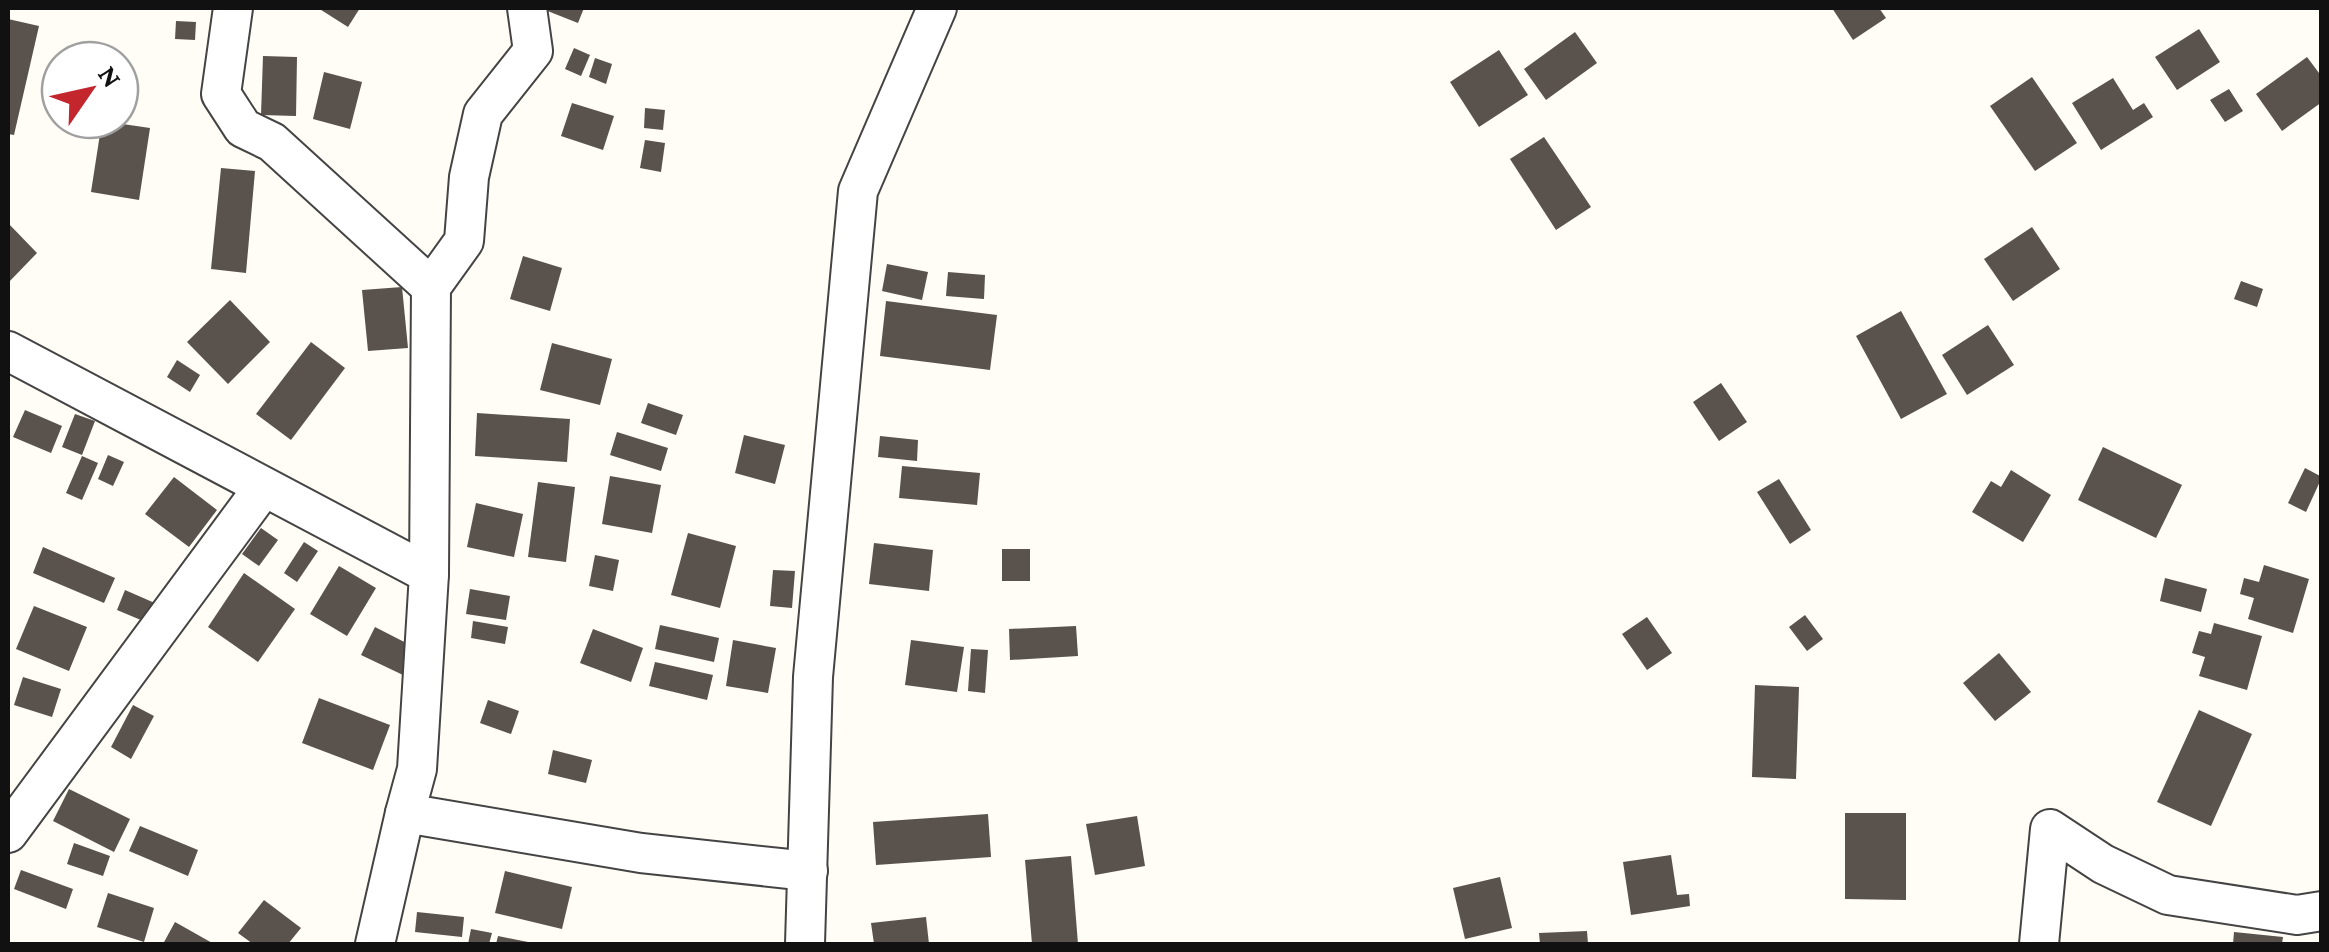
<svg xmlns="http://www.w3.org/2000/svg" width="2329" height="952" font-family="'Crimson Pro',serif">
<style>
.building{fill:#5a524d}
.lines{fill:none;stroke-linecap:round;stroke-linejoin:round}
.minor-casing{stroke:#444;stroke-width:42}
.minor{stroke:#fff;stroke-width:38}
</style>
<rect width="100%" height="100%" fill="#fffdf5"/>
<g class="building">
<polygon points="318,8 360,8 348,27"/>
<polygon points="540,8 584,8 578,23"/>
<polygon points="1832,8 1879,8 1886,18 1853,40"/>
<polygon points="8,19 39,26 14,135 8,134"/>
<polygon points="176,21 196,22 195,40 175,39"/>
<polygon points="2199,29 2220,62 2177,90 2155,57"/>
<polygon points="1575,32 1597,63 1546,100 1524,69"/>
<polygon points="574,48 590,55 581,76 565,69"/>
<polygon points="1499,50 1528,95 1479,127 1450,82"/>
<polygon points="263,56 297,57 296,116 261,115"/>
<polygon points="2307,57 2322,77 2322,102 2282,131 2256,94"/>
<polygon points="595,58 612,64 606,84 589,77"/>
<polygon points="126,70 138,91 120,102 120,74"/>
<polygon points="324,72 362,82 350,129 313,119"/>
<polygon points="2032,77 2077,143 2035,171 1990,106"/>
<polygon points="2113,78 2133,110 2144,103 2153,117 2101,150 2072,103"/>
<polygon points="2229,89 2243,111 2225,122 2210,100"/>
<polygon points="572,103 614,116 603,150 561,136"/>
<polygon points="645,108 665,110 663,130 644,128"/>
<polygon points="102,121 150,128 139,200 91,192"/>
<polygon points="1544,137 1591,207 1556,230 1510,159"/>
<polygon points="645,140 665,143 661,172 640,168"/>
<polygon points="221,168 255,171 246,273 211,269"/>
<polygon points="8,223 37,253 8,283"/>
<polygon points="2032,227 2060,269 2013,301 1984,259"/>
<polygon points="523,256 562,268 550,311 510,299"/>
<polygon points="887,264 928,272 922,300 882,291"/>
<polygon points="948,272 985,275 984,299 946,296"/>
<polygon points="2241,281 2263,289 2257,307 2234,299"/>
<polygon points="402,287 408,348 368,351 362,290"/>
<polygon points="230,300 270,342 228,384 187,342"/>
<polygon points="886,301 997,315 990,370 880,356"/>
<polygon points="1901,311 1947,394 1901,419 1856,336"/>
<polygon points="1988,325 2014,365 1967,395 1942,355"/>
<polygon points="311,342 345,368 291,440 256,414"/>
<polygon points="552,343 612,359 600,405 540,390"/>
<polygon points="177,360 200,375 190,392 167,377"/>
<polygon points="1721,383 1747,422 1719,441 1693,402"/>
<polygon points="648,403 683,415 676,435 641,423"/>
<polygon points="25,410 62,426 51,453 13,437"/>
<polygon points="477,413 570,419 567,462 475,456"/>
<polygon points="75,414 95,421 82,455 62,447"/>
<polygon points="617,432 668,448 661,471 610,455"/>
<polygon points="744,435 785,445 775,484 735,473"/>
<polygon points="880,436 918,440 917,461 878,457"/>
<polygon points="2103,447 2182,485 2156,538 2078,500"/>
<polygon points="108,455 124,462 113,486 98,479"/>
<polygon points="82,456 98,463 82,500 66,493"/>
<polygon points="902,466 980,473 977,505 899,498"/>
<polygon points="2305,468 2322,477 2306,512 2288,503"/>
<polygon points="2011,470 2051,495 2023,542 1972,512 1991,481 2001,487"/>
<polygon points="610,476 661,485 652,533 602,524"/>
<polygon points="174,477 217,510 189,547 145,514"/>
<polygon points="1779,479 1811,530 1790,544 1757,492"/>
<polygon points="538,482 575,487 566,562 528,557"/>
<polygon points="476,503 523,514 514,557 467,547"/>
<polygon points="261,528 278,540 259,566 242,554"/>
<polygon points="688,533 736,546 720,608 671,595"/>
<polygon points="304,542 318,551 297,582 284,573"/>
<polygon points="874,543 933,550 929,591 869,584"/>
<polygon points="43,547 115,578 104,603 33,573"/>
<rect x="1002" y="549" width="28" height="32"/>
<polygon points="595,555 619,560 613,591 589,586"/>
<polygon points="2264,565 2309,579 2293,633 2248,619 2254,598 2240,594 2244,578 2259,582"/>
<polygon points="339,566 376,588 347,636 310,614"/>
<polygon points="773,570 795,571 792,608 770,606"/>
<polygon points="244,573 295,609 258,662 208,627"/>
<polygon points="2165,578 2207,589 2201,612 2160,601"/>
<polygon points="470,589 510,596 506,620 466,614"/>
<polygon points="125,590 157,604 148,623 117,610"/>
<polygon points="34,606 87,627 69,671 16,649"/>
<polygon points="1805,615 1823,639 1807,651 1789,627"/>
<polygon points="1647,617 1672,653 1647,670 1622,634"/>
<polygon points="473,621 508,627 505,644 471,638"/>
<polygon points="2214,623 2262,636 2247,690 2199,676 2205,657 2192,653 2199,631 2211,634"/>
<polygon points="660,625 719,638 714,662 655,649"/>
<polygon points="1076,626 1078,656 1010,660 1009,629"/>
<polygon points="375,627 416,648 403,675 361,655"/>
<polygon points="593,629 643,648 631,682 580,663"/>
<polygon points="733,640 776,648 768,693 726,686"/>
<polygon points="911,640 964,647 957,692 905,685"/>
<polygon points="971,649 988,650 985,693 968,691"/>
<polygon points="1999,653 2031,692 1995,721 1963,683"/>
<polygon points="655,662 713,675 707,700 649,686"/>
<polygon points="23,677 61,689 52,717 14,705"/>
<polygon points="1755,685 1799,687 1796,779 1752,777"/>
<polygon points="319,698 390,725 373,770 302,743"/>
<polygon points="488,700 519,711 511,734 480,723"/>
<polygon points="133,705 154,716 131,759 111,747"/>
<polygon points="2199,710 2252,734 2211,826 2157,802"/>
<polygon points="553,750 592,760 586,783 548,774"/>
<polygon points="69,789 130,819 114,852 53,821"/>
<polygon points="1845,813 1906,813 1906,900 1845,899"/>
<polygon points="988,814 991,857 876,865 873,822"/>
<polygon points="1137,816 1145,866 1095,875 1086,824"/>
<polygon points="140,826 198,850 188,876 129,851"/>
<polygon points="74,843 110,856 103,876 67,864"/>
<polygon points="1671,855 1677,895 1689,894 1690,906 1631,915 1623,862"/>
<polygon points="1071,856 1078,944 1032,944 1025,860"/>
<polygon points="21,870 73,889 66,909 14,889"/>
<polygon points="505,871 572,887 562,929 495,913"/>
<polygon points="1500,877 1512,928 1465,939 1453,888"/>
<polygon points="108,893 154,908 144,942 97,927"/>
<polygon points="264,900 301,928 288,944 253,944 238,933"/>
<polygon points="417,912 464,917 462,937 415,932"/>
<polygon points="926,917 929,944 874,944 871,923"/>
<polygon points="175,922 214,944 163,944"/>
<polygon points="471,929 492,933 489,944 468,944"/>
<polygon points="1587,931 1588,944 1540,944 1539,933"/>
<polygon points="2234,932 2283,937 2282,944 2233,944"/>
<polygon points="498,936 533,943 533,944 496,944"/>
</g>
<g class="lines">
<g class="minor-casing">
<g id="minor">
<polyline points="233,8 221,94 243,128 272,142 431,287"/>
<polyline points="8,351 429,574 417,769 405,813 641,853 808,871"/>
<polyline points="429,574 431,287 464,241 469,177 483,114 533,51 527,8"/>
<polyline points="8,833 263,488"/>
<polyline points="375,944 405,813"/>
<polyline points="805,944 813,677 858,191 937,8"/>
<polyline points="2039,944 2050,829 2103,864 2168,895 2297,915 2322,911"/>
</g>
</g>
<use href="#minor" class="minor"/>
</g>
<rect width="2329" height="952" fill="none" stroke="#111111" stroke-width="20"/>
<g transform="translate(90 90) rotate(56)"><circle r="48" fill="#ffffff" stroke="#a0a0a0" stroke-width="2.5"/>
<path d="M0-8L18 38L0 25L-18 38Z" fill="#c4262e"/>
<text y="-15" font-size="28" font-weight="bold" text-anchor="middle" fill="#111111">N</text>
</g>
</svg>
